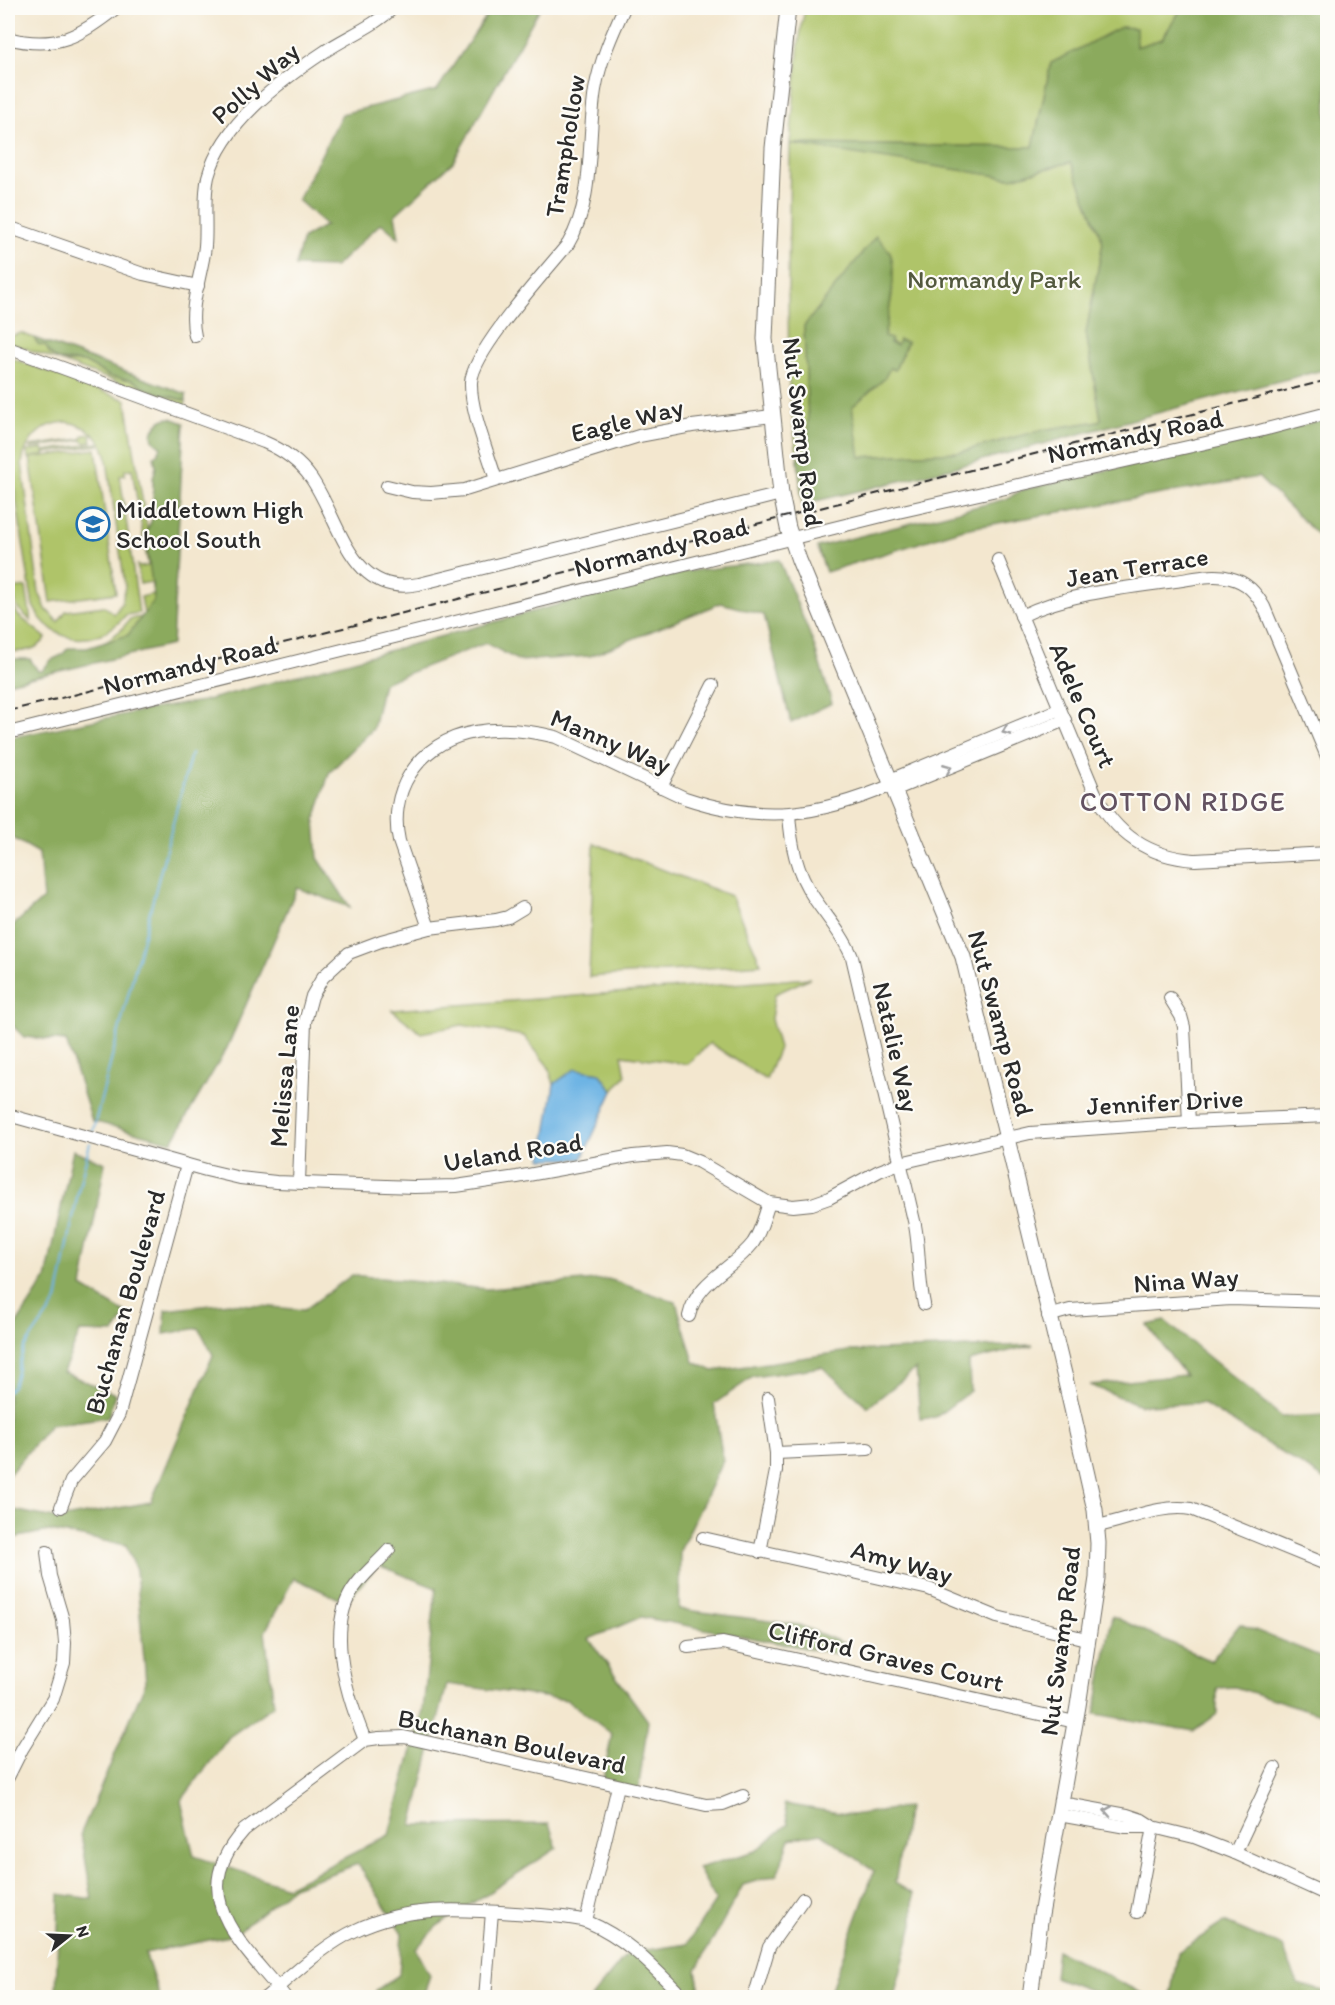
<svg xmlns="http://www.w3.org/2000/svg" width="1335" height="2005" font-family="Itim,sans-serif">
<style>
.green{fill:#afc469;stroke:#6d784a;stroke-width:1.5;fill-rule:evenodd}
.forest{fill:#8baa5d;stroke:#5b6a44;stroke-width:1.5;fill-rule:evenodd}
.water{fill:#6db4e4;stroke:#4c7088;stroke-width:1.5}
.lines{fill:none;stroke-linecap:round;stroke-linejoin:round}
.stream{stroke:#6db4e4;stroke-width:2}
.minor-casing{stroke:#716d64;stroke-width:14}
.major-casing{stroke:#716d64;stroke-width:17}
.minor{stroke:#fff;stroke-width:12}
.major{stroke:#fff;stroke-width:15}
.rail{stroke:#2b2b2b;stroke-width:2;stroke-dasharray:9 4.5;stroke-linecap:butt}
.oneway{stroke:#a0a0a0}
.labels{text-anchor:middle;stroke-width:4.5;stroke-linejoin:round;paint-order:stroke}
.street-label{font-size:26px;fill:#2b2b2b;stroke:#fdfcf7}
.park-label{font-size:26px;fill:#53593e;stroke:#fdfcf7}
.poi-label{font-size:26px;fill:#2b2b2b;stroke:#fdfcf7;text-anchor:start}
.neighbourhood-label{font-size:27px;letter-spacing:1.5px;fill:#635261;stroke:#fdfcf7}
</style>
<rect width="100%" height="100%" fill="#fdfcf7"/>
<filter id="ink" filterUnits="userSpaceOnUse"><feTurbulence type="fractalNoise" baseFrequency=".0167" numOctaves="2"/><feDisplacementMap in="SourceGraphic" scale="12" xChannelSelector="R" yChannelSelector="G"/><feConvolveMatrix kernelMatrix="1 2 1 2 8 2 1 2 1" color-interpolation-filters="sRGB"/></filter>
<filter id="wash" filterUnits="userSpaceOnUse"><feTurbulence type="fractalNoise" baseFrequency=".008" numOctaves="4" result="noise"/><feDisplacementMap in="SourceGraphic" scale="24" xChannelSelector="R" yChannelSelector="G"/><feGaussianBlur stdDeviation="1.35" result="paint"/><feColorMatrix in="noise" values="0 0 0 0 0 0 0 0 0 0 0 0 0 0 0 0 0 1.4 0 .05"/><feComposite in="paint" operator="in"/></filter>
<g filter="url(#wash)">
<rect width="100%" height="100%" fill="#f3e7cf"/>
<g class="green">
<polygon points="805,8 1182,8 1162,39 1136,47 1051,63 1033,147 796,144 1011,178 1071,162 1103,242 1086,333 1101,419 1099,421 1042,430 960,452 859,457 852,407 884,379 890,367 895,370 907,343 899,340 897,345 890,342 884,337 892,295 890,252 804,326 809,443 798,461 789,390 788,285 790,144 799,41"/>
<path d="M 21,333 L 34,338 C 37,344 40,345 46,345 L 63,362 L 84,362 L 111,377 L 132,380 L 156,393 L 186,401 L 185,407 L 8,342 L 8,337 Z"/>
<path d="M 8,357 L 126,400 L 158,596 L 129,638 L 103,643 L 121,630 L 130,619 L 142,617 L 144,614 L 141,597 L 153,594 L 151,582 L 140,584 L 137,565 L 140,567 L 148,566 L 132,469 L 125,470 L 125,475 L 120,476 L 139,613 L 126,615 C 98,648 53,647 33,606 L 14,486 L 8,487 ZM 67,422 C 86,425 99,435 106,454 L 125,586 L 122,603 L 114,614 L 104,606 L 66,611 L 58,622 L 46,609 L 39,592 L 22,463 C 26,439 42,423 67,422 Z"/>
<polygon points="91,434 92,442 85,443 81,440 30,448 30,446 81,439 84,435"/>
<polygon points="98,443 99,445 44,453 44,455 28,458 27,451 43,448 44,451"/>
<polygon points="96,449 116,593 51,602 30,458"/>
<polygon points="10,584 12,584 13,589 26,587 31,621 17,607"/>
<path d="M 8,595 L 18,615 L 46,638 C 38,650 22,653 8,651 Z"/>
<polygon points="594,843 731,896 761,964 589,977"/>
<polygon points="810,978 775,994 771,1019 779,1048 766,1080 710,1043 687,1064 622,1055 626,1075 613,1091 600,1073 575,1069 554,1084 548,1066 524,1036 462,1025 421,1033 392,1010"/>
</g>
<g class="forest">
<polygon points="517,8 540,8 453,162 395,215 399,238 381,223 335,267 295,266 303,238 326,225 298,200 342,114 437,90 487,15 516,10"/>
<path d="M 1182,8 L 1327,8 L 1327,369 C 1152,412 979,465 802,504 L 798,461 L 809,443 L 804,326 L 876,236 C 880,241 885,245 889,251 C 899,268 888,317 884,337 L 891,339 L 890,343 L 897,345 L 899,340 L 907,342 L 895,370 L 890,368 L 884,379 L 852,407 L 860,457 L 960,452 L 1042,430 L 1099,421 L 1101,419 L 1086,333 L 1103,242 L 1071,162 L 1011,178 L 790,144 L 1033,147 L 1051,63 L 1121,27 L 1136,28 L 1136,47 L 1162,39 Z"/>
<polygon points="34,338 186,394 186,401 149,390 132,380 111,377 84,362 58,360 49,353 46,346 38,344"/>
<path d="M 171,418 L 184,423 L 172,645 L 8,683 L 10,659 L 30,659 L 38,671 L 42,671 L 51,660 L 62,655 L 68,648 L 87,648 L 128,635 L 153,602 L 154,596 L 145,536 L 153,516 L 153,478 L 156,467 L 154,456 L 158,453 L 161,447 L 153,440 L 152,434 C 155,425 161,418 171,418 Z"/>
<polygon points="1327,419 1327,544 1258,477 964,529 826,572 817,547 1006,499 1022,490"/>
<polygon points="779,560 813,642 832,703 791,723 764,615 721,603 590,656 519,661 486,643 383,683 373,729 329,773 315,820 318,858 350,907 297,888 227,1048 172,1142 92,1121 66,1041 24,1037 8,1021 8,930 43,899 39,853 8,835 8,738 151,709 203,701 675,573"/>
<polygon points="73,1150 105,1163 82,1287 127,1314 114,1333 80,1332 63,1372 115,1394 108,1417 50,1425 8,1476 8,1337 46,1279"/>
<path d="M 352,1275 L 487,1289 L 608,1279 L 676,1302 L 694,1362 L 713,1371 L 849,1351 L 1033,1345 L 969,1361 L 970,1391 L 936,1417 L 920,1419 L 916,1369 L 868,1407 L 822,1367 L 753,1377 L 714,1404 L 723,1460 L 680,1551 L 679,1609 L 799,1625 L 850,1646 L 837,1654 L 641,1617 L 589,1639 L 648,1721 L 638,1792 L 602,1784 L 612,1734 L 567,1700 L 447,1684 L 412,1825 L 549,1824 L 557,1848 L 437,1926 L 416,1949 L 430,1975 L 423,1997 L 377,1997 L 376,1990 L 399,1975 L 402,1933 L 358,1864 L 293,1887 L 234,1935 L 145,1953 L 159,1995 L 155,1997 L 56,1997 L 59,1894 L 92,1899 L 81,1833 L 146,1682 L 136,1570 L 126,1545 L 49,1531 L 8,1539 L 8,1509 L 59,1519 L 151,1502 L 213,1355 L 199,1328 L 164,1334 L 166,1310 L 229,1303 L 304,1310 ZM 378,1565 L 436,1588 L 423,1710 L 389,1835 L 287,1887 L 194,1856 L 181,1801 L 229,1737 L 274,1705 L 265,1632 L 294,1578 L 346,1602 Z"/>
<polygon points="1165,1321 1282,1417 1327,1415 1327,1481 1202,1403 1140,1405 1090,1385 1185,1375 1147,1325"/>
<polygon points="1112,1616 1211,1661 1240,1624 1327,1659 1327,1716 1235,1687 1217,1688 1217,1714 1194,1731 1095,1714"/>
<polygon points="784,1804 852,1815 908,1807 895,1883 913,1894 913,1924 894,1997 828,1997 874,1871 821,1833 790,1839 777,1875 743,1885 696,1970 701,1997 591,1998 628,1953 687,1944 716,1900 698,1868 756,1851 788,1824"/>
<polygon points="1224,1922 1283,1947 1298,1984 1327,1992 1327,1997 1170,1997 1178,1952"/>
<polygon points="1057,1950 1149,1997 1108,1997 1054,1977"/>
</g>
<polygon class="water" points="575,1069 600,1073 613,1091 582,1159 542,1159 554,1084"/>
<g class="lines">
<g class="stream">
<polyline points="92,1134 191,754"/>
<polyline points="8,1391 13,1386 24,1348 57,1301 79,1187 90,1143"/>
</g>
</g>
</g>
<g filter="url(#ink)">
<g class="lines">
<g class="minor-casing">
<g id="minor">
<path d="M 8,38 C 55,51 80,36 116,8"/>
<polyline points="8,227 143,274 198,286"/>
<path d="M 195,336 C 188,306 202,275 205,246 C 207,223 203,199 208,177 C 222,124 280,81 324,52 C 346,37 373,27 393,8"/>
<path d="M 8,348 L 264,442 C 283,450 299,461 311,478 C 341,521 350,598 419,584 L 781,494"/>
<path d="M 496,480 C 488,452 470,410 471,382 C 473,351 545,272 568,244 C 595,199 587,141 595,90 C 600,61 612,34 624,8"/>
<polyline points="387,486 412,492 431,493 465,490 639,436 692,426 772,416"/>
<path d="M 998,560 L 1095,793 C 1115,834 1149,857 1195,860 L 1328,853"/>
<path d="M 1021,616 C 1069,593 1123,588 1175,581 C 1192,579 1213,573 1230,578 C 1247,582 1256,593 1264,607 L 1328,759"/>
<polyline points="8,733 898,512 1259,431 1328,413"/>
<polyline points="890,780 1060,709"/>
<polyline points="661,787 713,685"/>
<polyline points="894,790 1065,720"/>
<path d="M 789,814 C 791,844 796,872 814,898 C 827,917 843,935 852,957 L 915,1225 C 920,1251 918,1278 924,1304"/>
<path d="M 429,928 L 399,841 C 394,819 397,794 410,774 C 442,724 504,724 556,737 L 685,798 C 763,824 818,816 892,785"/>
<polyline points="1170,998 1181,1016 1184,1027 1189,1122"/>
<polyline points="1328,1040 1328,1083"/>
<polyline points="8,1115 206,1170 240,1178 276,1182 414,1187 456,1186 517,1177 633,1156 667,1153 682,1155 699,1162 769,1203 793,1206 812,1204 829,1198 879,1171 900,1163 1030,1133 1189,1122 1328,1116"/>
<polyline points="299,1182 305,1022 312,996 323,977 349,953 381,941 429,928 496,920 508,917 523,908"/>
<path d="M 689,1316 C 697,1280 732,1270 753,1243 C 761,1231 764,1217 769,1203"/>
<polyline points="1048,1316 1070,1310 1231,1299 1328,1302"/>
<polyline points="776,1453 868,1449"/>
<polyline points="61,1507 71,1481 105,1441 119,1414 187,1165"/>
<path d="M 1097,1526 C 1128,1520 1160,1504 1191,1509 L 1328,1565"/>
<polyline points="703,1538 929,1589 997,1617 1086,1639"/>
<polyline points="760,1552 776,1471 776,1453 768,1398"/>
<polyline points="688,1647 723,1643 1075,1722"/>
<path d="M 365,1740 C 349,1701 328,1637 349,1596 C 358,1578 376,1565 389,1550"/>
<polyline points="8,1777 22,1749 53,1699 64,1663 65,1643 63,1620 50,1576 47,1552"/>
<polyline points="1061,1803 1127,1815 1142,1820 1153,1827 1194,1837 1235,1853 1328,1895"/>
<polyline points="1059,1815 1126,1827 1153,1827"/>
<polyline points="1235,1853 1275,1768"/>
<polyline points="1137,1912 1153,1827"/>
<polyline points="586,1921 618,1786"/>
<path d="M 265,1998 C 294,1974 322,1946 356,1930 C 412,1903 470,1910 530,1914 C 546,1916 573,1916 588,1922 C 627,1938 654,1968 684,1998"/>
<path d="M 286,1998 C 243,1944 183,1897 244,1830 L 365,1740 L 379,1738 L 404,1737 L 706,1805 L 723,1804 L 743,1796"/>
<polyline points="485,1998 492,1912"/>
<polyline points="754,1998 769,1947 803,1899"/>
</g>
</g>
<g class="major-casing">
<polyline id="major" points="788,8 773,148 765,339 781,494 788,528 799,560 963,957 1065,1378 1095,1510 1098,1543 1097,1578 1078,1706 1040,1921 1030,1998"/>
</g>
<use href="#minor" class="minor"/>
<use href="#major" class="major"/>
<polyline class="rail" points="8,711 228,657 1328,380"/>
</g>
<defs><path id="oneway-chevron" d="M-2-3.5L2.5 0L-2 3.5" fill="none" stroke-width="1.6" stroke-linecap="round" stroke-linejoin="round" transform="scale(1.5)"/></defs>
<g class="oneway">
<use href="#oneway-chevron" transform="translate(1006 731) rotate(157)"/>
<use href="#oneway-chevron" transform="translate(948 768) rotate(-22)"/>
<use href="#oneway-chevron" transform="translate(1108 1811) rotate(-170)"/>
</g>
</g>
<defs>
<g id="school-ring" transform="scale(1.725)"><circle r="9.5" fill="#fdfcf7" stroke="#1f6fb2" stroke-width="1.5"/><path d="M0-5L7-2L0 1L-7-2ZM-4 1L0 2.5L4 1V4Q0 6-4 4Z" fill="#1f6fb2"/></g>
</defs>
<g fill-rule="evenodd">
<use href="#school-ring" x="93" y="524"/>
</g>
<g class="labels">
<g class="street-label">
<text transform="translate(255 83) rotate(-42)" y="9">Polly Way</text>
<text transform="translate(565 146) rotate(-81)" y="9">Tramphollow</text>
<text transform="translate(627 420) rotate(-14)" y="9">Eagle Way</text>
<text transform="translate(803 432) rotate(83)" y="9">Nut Swamp Road</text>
<text transform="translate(1135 436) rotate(-12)" y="9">Normandy Road</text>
<text transform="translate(661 547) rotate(-14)" y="9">Normandy Road</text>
<text transform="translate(1137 567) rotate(-9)" y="9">Jean Terrace</text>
<text transform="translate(190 665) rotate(-14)" y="9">Normandy Road</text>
<text transform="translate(1083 705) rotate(67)" y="9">Adele Court</text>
<text transform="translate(611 741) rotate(23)" y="9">Manny Way</text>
<text transform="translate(1001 1023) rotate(75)" y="9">Nut Swamp Road</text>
<text transform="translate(896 1047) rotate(77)" y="9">Natalie Way</text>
<text transform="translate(284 1076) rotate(-85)" y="9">Melissa Lane</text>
<text transform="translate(1165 1102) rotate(-3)" y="9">Jennifer Drive</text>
<text transform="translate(513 1152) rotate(-9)" y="9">Ueland Road</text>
<text transform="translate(1186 1280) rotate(-4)" y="9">Nina Way</text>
<text transform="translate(125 1302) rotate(-74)" y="9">Buchanan Boulevard</text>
<text transform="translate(902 1562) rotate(15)" y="9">Amy Way</text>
<text transform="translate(1060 1641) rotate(-83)" y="9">Nut Swamp Road</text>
<text transform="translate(886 1656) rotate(13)" y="9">Clifford Graves Court</text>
<text transform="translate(512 1741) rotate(12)" y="9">Buchanan Boulevard</text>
</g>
<g class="park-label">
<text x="994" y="288">Normandy Park</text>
</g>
<g class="poi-label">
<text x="116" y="518">Middletown High<tspan x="116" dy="30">School South</tspan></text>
</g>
<g class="neighbourhood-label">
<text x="1183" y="811">COTTON RIDGE</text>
</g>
</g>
<rect width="1335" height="2005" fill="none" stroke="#fdfcf7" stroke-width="30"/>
<g transform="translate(69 1936) rotate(72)" stroke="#fdfcf7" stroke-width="4.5" paint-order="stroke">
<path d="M0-4.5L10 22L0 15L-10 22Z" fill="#2b2b2b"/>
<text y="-9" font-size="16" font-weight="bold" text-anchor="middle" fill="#2b2b2b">N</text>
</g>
</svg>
